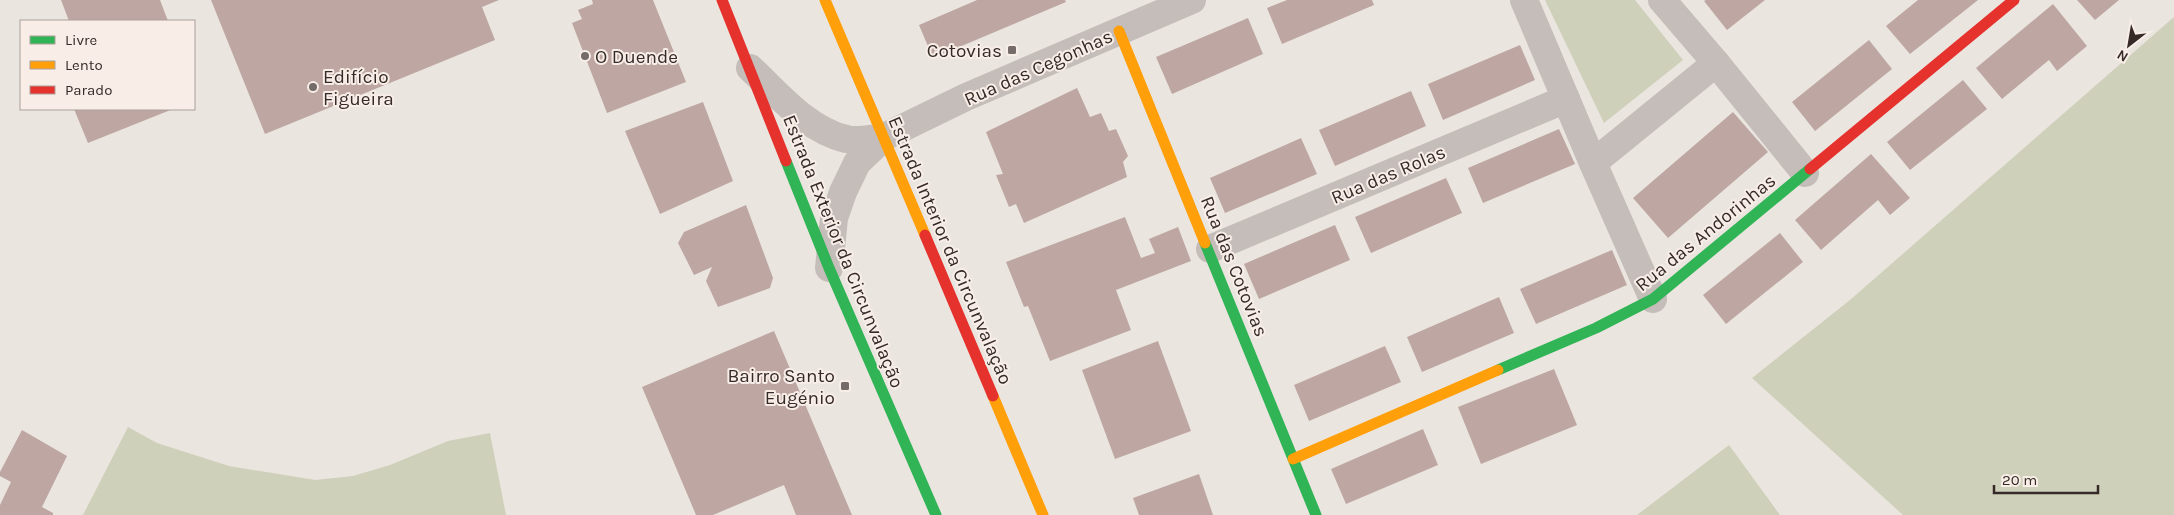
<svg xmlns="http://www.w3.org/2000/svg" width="2174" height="515" font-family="Karla,sans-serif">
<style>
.green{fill:#ced0ba}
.building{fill:#bea7a2}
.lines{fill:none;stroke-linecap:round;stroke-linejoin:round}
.street{stroke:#c4bdb9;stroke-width:28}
.fast{stroke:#30b455;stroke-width:11}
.slow{stroke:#ff9f0a;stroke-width:11}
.jam{stroke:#e5322d;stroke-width:11}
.poi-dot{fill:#756b68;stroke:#f8eee7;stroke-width:2}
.labels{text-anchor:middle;stroke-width:4;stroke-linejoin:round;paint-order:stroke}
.poi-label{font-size:19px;fill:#352a27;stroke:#f8eee7;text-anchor:end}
.street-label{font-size:19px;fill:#352a27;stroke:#f8eee7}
</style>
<rect width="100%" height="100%" fill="#ebe5e0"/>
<g class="green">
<polygon points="1545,0 1635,0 1683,60 1604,123"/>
<polygon points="2174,17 2174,515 1903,515 1752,378 1850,300"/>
<polygon points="128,427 157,443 229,466 315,480 353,476 390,465 448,441 490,433 506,515 83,515"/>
<polygon points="1729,445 1780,515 1637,515"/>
</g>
<g class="building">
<polygon points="61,0 160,0 168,21 69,21"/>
<polygon points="211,0 499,0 482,7 495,40 265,134"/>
<polygon points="592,0 653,0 686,82 607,113 572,23 582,19 578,10 593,4"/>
<polygon points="977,0 1065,0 1066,2 933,58 919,25"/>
<polygon points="1287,0 1372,0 1374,5 1282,44 1267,8"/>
<polygon points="1706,0 1765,0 1727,30 1704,1"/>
<polygon points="1918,0 1978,0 1910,54 1886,26"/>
<polygon points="2077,0 2119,0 2095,20"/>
<polygon points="2053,4 2087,46 2057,71 2049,60 2002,99 1976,68"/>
<polygon points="1248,18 1263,54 1172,94 1156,57"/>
<polygon points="1869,40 1892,69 1815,131 1792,102"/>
<polygon points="1520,45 1535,80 1443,120 1428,84"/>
<polygon points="1963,80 1987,109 1910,170 1887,142"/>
<polygon points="1077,88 1090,117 1101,113 1109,131 1116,129 1128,156 1123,162 1127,177 1024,223 1016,204 1009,207 996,175 1003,174 986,132"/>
<polygon points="1411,91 1426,126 1335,166 1319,130"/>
<polygon points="703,102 733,181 660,214 625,131"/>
<polygon points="74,109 173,109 88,143"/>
<polygon points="1733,112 1768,152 1668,238 1633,198"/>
<polygon points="1559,129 1575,164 1483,203 1468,168"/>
<polygon points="1301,138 1317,174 1225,213 1210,178"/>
<polygon points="1871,154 1910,198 1890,215 1878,200 1821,250 1795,220"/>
<polygon points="1446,178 1462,213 1371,253 1355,217"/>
<polygon points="746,205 773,278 770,288 718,307 706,281 712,267 694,275 678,243 684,232"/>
<polygon points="1125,217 1141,258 1155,253 1149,239 1178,227 1191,261 1116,290 1131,330 1050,361 1028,306 1024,307 1006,262"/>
<polygon points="1335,225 1350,260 1259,299 1244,264"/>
<polygon points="1780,233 1803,262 1726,324 1703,295"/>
<polygon points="1612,250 1627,285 1536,324 1520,289"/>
<polygon points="1499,297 1514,333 1422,372 1407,337"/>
<polygon points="774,331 852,515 796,515 784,485 713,515 696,515 642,387"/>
<polygon points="1158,341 1191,431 1115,459 1082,370"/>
<polygon points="1385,346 1401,382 1309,421 1294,385"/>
<polygon points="1554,369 1577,425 1481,464 1458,407"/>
<polygon points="1423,429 1438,465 1346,504 1331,469"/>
<polygon points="22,430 67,456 42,507 53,513 53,515 0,515 0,505 11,482 0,476 0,472"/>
<polygon points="1199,474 1213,515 1139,515 1133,498"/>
</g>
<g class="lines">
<g class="street">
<polyline points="1524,0 1593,163"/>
<polyline points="1662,0 1716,63"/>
<path d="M 750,68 C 778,94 807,130 846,139 C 857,142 873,138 884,137"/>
<polyline points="1210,249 1566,99"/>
<polyline points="829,268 834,218 843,192 857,163 884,137 966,97 1192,0"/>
<polyline points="1653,299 1593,163 1716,63 1805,173"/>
</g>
<g class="fast">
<polyline points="786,161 829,268 936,515"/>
<polyline points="1205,243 1316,515"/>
<polyline points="1498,370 1596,328 1653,299 1810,169"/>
</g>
<g class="slow">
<polyline points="825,0 925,235"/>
<polyline points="1119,31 1205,243"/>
<polyline points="993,396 1043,515"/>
<polyline points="1293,459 1498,370"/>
</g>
<g class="jam">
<polyline points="722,0 786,161"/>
<polyline points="1810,169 2014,0"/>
<polyline points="925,235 993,396"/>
</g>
</g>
<g class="poi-dot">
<rect x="1007" y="45" width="10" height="10" rx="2.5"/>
<circle cx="585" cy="56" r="5"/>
<circle cx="313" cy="87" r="5"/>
<rect x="840" y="381" width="10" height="10" rx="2.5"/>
</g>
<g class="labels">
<g class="poi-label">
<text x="1002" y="57">Cotovias</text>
<text x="595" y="63" text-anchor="start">O Duende</text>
<text x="323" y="83" text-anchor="start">Edifício<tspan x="323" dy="22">Figueira</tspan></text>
<text x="835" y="382">Bairro Santo<tspan x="835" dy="22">Eugénio</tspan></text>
</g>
<g class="street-label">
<text transform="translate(1038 67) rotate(-24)" y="7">Rua das Cegonhas</text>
<text transform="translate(1388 174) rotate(-23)" y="7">Rua das Rolas</text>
<text transform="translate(1705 232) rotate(-39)" y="7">Rua das Andorinhas</text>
<text transform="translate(951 250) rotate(67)" y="7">Estrada Interior da Circunvalação</text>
<text transform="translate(844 251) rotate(68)" y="7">Estrada Exterior da Circunvalação</text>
<text transform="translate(1235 266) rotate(68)" y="7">Rua das Cotovias</text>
</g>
</g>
<rect x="20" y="20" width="175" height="90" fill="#f8eee7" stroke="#aaa09a"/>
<rect x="30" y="36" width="25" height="8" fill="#30b455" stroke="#aaa09a"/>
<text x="65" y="45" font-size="15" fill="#352a27">Livre</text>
<rect x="30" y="61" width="25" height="8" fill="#ff9f0a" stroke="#aaa09a"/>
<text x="65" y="70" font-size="15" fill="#352a27">Lento</text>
<rect x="30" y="86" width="25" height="8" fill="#e5322d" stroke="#aaa09a"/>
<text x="65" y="95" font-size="15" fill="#352a27">Parado</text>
<g transform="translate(2129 45) rotate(211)" stroke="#f8eee7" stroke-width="4" paint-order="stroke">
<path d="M0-4L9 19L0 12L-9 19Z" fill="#352a27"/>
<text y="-8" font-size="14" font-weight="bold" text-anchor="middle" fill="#352a27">N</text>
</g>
<path d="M1994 485v8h104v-8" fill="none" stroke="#352a27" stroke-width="2.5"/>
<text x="2002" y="485" font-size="15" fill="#352a27" stroke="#f8eee7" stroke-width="4" paint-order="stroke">20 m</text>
</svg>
